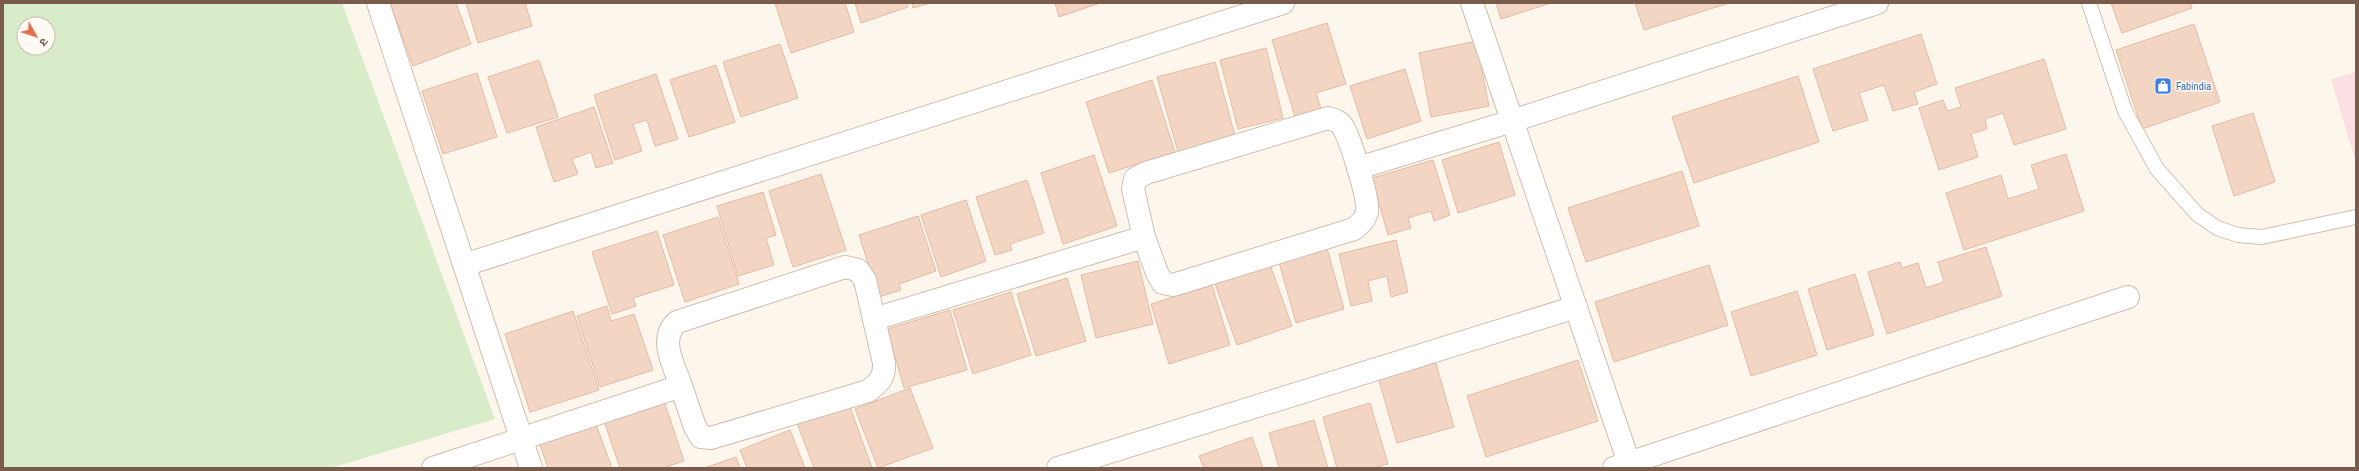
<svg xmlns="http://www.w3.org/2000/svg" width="2359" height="471" font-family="'Archivo Narrow','Noto Sans Devanagari',sans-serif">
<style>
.medical{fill:#fbdfe3}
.green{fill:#d8ecc9;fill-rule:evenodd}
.building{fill:#f3d5c3;stroke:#e6bba3}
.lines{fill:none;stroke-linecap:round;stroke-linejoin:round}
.service-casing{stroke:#d1beb0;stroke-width:16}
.minor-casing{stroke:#d1beb0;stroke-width:24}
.service{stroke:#fff;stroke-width:14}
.minor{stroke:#fff;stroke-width:22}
.labels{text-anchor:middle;stroke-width:3;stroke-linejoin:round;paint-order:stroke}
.shop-label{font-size:11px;fill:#366cbe;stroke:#fffaf3;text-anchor:start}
</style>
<rect width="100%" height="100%" fill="#fdf6ec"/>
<polygon class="medical" points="2356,72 2356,163 2331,79"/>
<path class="green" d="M 3,3 L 342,3 L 495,419 L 331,468 L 3,468 ZM 24,24 L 48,24 L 48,48 L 24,48 Z"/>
<g class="building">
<polygon points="390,3 456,3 471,44 413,66"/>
<polygon points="466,3 525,3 532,26 478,43"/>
<polygon points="775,3 845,3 854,32 791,53"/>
<polygon points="855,3 907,3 908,7 861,23"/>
<polygon points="912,3 930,3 913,8"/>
<polygon points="1055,3 1100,3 1059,17"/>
<polygon points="1496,3 1551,3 1501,19"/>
<polygon points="1635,3 1729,3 1644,30"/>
<polygon points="2111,3 2190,3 2192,8 2122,33"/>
<polygon points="1327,23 1346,84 1316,93 1321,109 1295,117 1272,40"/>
<polygon points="2194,24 2220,102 2142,129 2116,50"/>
<polygon points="1921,34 1937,84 1914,92 1918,104 1893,111 1884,85 1859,93 1868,120 1833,131 1813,69"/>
<polygon points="1476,41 1489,106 1431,117 1419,53"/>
<polygon points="780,44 798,98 741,117 723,62"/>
<polygon points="1266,48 1283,118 1238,129 1220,60"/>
<polygon points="2044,59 2066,129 2014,145 2003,113 1985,119 1987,129 1971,134 1978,157 1939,170 1919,108 1943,100 1947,111 1961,107 1955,88"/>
<polygon points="539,60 558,117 507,133 488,77"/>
<polygon points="1215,62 1235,136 1178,152 1157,77"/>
<polygon points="716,65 735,122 689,137 670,80"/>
<polygon points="1405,69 1421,121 1367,139 1350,86"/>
<polygon points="477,73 497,137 443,154 422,91"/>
<polygon points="656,74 678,139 655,146 647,120 633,124 642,151 615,160 594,95"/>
<polygon points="1798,76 1819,142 1694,183 1672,117"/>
<polygon points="1152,80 1175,152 1109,173 1086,102"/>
<polygon points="594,107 613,163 596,168 591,152 572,159 578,174 554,182 536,127"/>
<polygon points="2253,113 2275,182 2234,196 2212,126"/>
<polygon points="1499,142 1515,195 1458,213 1442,160"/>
<polygon points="2066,154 2084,211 1964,250 1946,193 2001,175 2008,199 2039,189 2031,165"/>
<polygon points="1094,155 1117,226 1063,244 1041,173"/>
<polygon points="1433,160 1450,215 1434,221 1431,211 1408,218 1411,228 1388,235 1372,178"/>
<polygon points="1682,171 1699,226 1586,262 1568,208"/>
<polygon points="821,174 846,250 793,267 769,191"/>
<polygon points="1027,180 1044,233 1010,244 1012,250 995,255 976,197"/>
<polygon points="763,192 776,235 766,238 774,265 738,276 717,206"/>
<polygon points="966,200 986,261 941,277 921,215"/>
<polygon points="918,216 936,271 899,284 901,290 879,297 859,235"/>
<polygon points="718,217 739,284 685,302 663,235"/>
<polygon points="657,231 674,285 633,298 636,306 612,314 592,252"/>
<polygon points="1396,240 1408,292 1391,297 1387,276 1368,281 1372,301 1351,306 1339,254"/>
<polygon points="1325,241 1344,309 1296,323 1277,255"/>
<polygon points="1986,247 2002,296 1887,334 1868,272 1900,262 1902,268 1918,263 1926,288 1944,282 1938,262"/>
<polygon points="1268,259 1292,326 1237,345 1213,278"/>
<polygon points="1138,261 1153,324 1096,338 1081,275"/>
<polygon points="1709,265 1728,325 1614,362 1595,302"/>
<polygon points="1855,274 1874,335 1827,350 1808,289"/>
<polygon points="1067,278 1086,341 1036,356 1017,294"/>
<polygon points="1212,285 1230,345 1169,364 1151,304"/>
<polygon points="1797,291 1817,355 1751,376 1731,312"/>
<polygon points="1011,292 1031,355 973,374 953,310"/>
<polygon points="607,306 611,321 634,314 653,370 600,387 577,316"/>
<polygon points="950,310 967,370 904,388 887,329"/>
<polygon points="573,311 599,390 530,412 505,334"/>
<polygon points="1435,360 1454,427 1397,443 1378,377"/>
<polygon points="1578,360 1598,421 1486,457 1467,396"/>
<polygon points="910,388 933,448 878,468 855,409"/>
<polygon points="664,401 684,461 663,468 620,468 604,421"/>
<polygon points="1370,403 1388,464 1373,468 1337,468 1323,417"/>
<polygon points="849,404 872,468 814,468 797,423"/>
<polygon points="1314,420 1328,468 1279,468 1269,433"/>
<polygon points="595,422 612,468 548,468 539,442"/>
<polygon points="790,430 805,468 747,468 740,450"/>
<polygon points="1252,437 1263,468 1204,468 1199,456"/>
<polygon points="736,457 740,468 704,468"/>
</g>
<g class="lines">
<g class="service-casing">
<polyline id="service" points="2089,3 2125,111 2157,169 2197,214 2217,228 2238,235 2262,237 2356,217"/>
</g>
<g class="minor-casing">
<g id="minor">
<polyline points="378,3 531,468"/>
<polyline points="1472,3 1629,463"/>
<polyline points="1358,168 1512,121 1877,3"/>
<polyline points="464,265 1283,3"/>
<path d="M 874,319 L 1144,237 L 1157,273 L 1163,283 L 1173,285 L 1354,229 C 1361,223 1365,220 1367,212 C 1369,198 1351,141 1343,127 C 1339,121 1335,120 1328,118 L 1146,173 L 1135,179 L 1133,189 L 1144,237"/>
<path d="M 433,468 L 681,386 L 695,427 L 701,437 L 711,438 L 868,391 C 879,383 885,377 884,363 L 865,280 L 858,270 L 845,267 L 677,322 C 658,339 674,365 681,386"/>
<polyline points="1058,468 1576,307"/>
<polyline points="1614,468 2128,297"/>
</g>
</g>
<use href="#service" class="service"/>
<use href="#minor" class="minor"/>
</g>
<defs>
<g id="shop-square" transform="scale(0.9)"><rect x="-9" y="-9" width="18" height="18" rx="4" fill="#3f7fe0" stroke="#fffaf3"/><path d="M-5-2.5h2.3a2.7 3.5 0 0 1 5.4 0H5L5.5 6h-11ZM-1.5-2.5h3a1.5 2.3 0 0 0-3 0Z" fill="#fff"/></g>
</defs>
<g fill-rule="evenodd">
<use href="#shop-square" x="2163" y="86"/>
</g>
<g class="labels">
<g class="shop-label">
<text x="2176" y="90">Fabindia</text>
</g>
</g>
<rect width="2359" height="471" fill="none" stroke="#7a5c4d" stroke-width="8"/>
<g transform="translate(36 36) rotate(129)"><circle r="19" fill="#fffaf3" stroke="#cabbb1"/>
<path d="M0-3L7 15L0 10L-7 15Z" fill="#e76f51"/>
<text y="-6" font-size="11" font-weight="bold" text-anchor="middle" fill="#7a5c4d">उ</text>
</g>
</svg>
